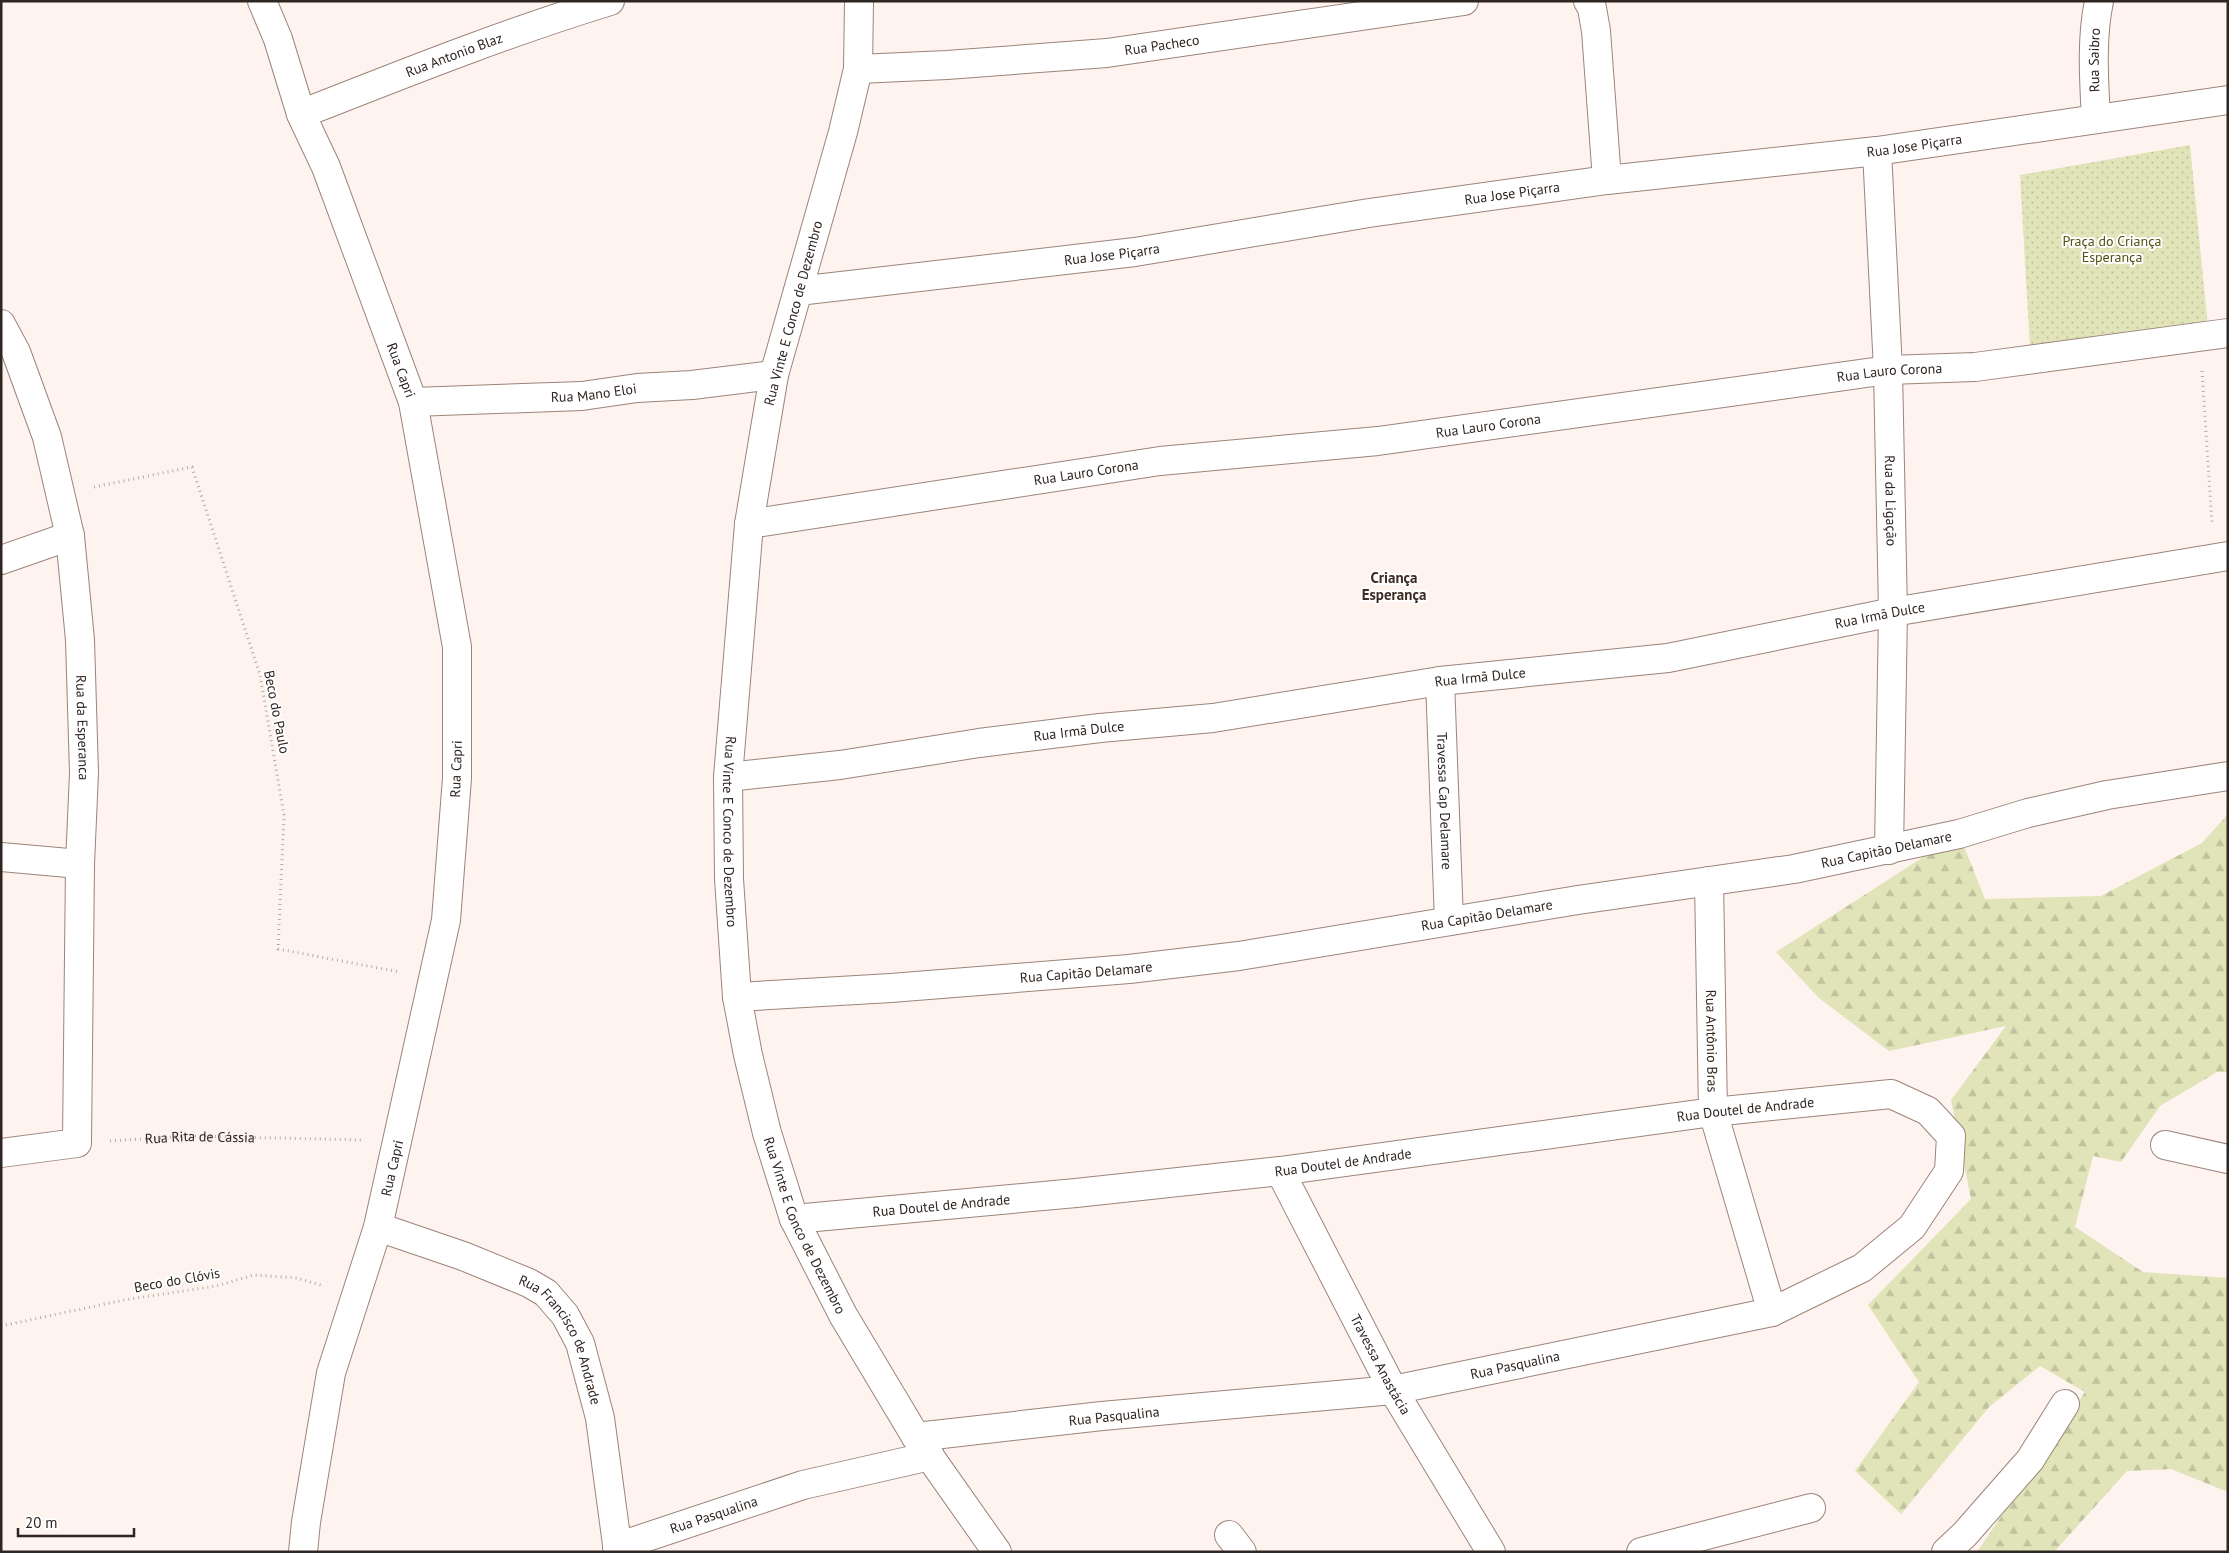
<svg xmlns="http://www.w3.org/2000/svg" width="2229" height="1553" font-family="'PT Sans',sans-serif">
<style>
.forest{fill:url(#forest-firs)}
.park{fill:url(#park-dots)}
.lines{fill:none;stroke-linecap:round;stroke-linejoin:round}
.minor-casing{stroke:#9c8479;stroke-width:30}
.path{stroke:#b6aca7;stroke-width:3;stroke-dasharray:1 4;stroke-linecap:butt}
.minor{stroke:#fff;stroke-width:28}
.labels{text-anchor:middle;stroke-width:4;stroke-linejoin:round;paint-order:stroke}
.street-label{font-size:14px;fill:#2f2521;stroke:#fff}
.park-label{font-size:14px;fill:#515311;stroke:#fff}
.neighbourhood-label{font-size:15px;font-weight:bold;fill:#3f2b22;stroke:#fff}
</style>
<defs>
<pattern id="forest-firs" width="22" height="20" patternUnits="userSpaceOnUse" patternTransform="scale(1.25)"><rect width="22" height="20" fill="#e0e4b8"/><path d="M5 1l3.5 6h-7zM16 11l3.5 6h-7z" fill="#c0c39e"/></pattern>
<pattern id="park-dots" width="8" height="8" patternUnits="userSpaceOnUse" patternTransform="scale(1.25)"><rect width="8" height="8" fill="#e0e4b8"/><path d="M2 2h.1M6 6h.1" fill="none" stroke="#c0c39e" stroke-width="1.8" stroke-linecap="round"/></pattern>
</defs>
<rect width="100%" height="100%" fill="#fef3ee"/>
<polygon class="forest" points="2228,814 2228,1072 2217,1072 2160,1106 2121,1162 2093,1156 2075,1227 2143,1272 2228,1278 2228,1492 2171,1469 2127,1471 2054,1552 1977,1552 2085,1392 2040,1366 1989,1407 1901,1514 1855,1471 1919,1382 1868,1305 1971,1199 1951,1100 2006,1026 1889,1051 1819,998 1776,952 1959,834 1985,899 2101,896 2202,843"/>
<polygon class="park" points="2190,145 2208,327 2030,348 2020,175"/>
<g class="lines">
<g class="minor-casing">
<g id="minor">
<path id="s2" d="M 262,1 L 278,39 L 301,114 L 326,167 L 413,402 L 457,647 L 457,778 L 446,920 L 378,1227 L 331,1373 L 306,1522 L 303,1552"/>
<path id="s3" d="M 859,1 L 858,69 L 843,132 L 774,375 L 749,524 L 728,777 L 729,879 L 737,997 L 748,1055 L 767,1133 L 794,1219 L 843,1315 L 916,1437 L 997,1552"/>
<polyline points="1588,1 1592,8 1596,31 1607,180"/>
<path id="s4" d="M 858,69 L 947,65 L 1107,53 L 1464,1"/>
<path id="s5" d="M 301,114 C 403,74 505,33 610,1"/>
<path id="s6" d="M 2096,119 C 2094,80 2091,40 2099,1"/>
<path id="s7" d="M 1877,151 L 1888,370 L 1893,612 L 1889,850"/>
<path id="s8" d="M 798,291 L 1135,252 L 1369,213 L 1607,180 L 1877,151 L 2228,100"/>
<path id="s9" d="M 1,324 L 16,352 L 47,437 L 70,536 L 80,640 L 84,773 L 80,864 L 77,1143 L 1,1153"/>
<path id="s10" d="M 413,402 L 582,396 L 637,388 L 692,385 L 774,375"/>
<path id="s11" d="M 749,524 L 1160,461 L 1378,441 L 1888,370 L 1975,367 L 2228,333"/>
<polyline points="1,560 70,536"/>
<path id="s12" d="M 1440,681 L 1449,921"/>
<path id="s13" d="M 728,777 L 840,765 L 979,743 L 1100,728 L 1213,718 L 1440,681 L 1668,658 L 1893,612 L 2228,556"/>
<polyline points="1,857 80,864"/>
<path id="s14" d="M 1709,881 L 1713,1112 L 1772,1312"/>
<path id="s15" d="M 737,997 L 891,988 L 1129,969 L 1239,956 L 1578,900 L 1794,869 L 1959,834 L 2028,813 L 2107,795 L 2228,776"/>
<polyline points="2165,1145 2228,1159"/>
<path id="s16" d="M 1280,1171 L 1393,1390 L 1491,1552"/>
<path id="s17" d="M 794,1219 L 1076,1193 L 1280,1171 L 1713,1112 L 1891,1094 L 1928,1111 L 1951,1136 L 1949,1171 L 1912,1227 L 1862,1268 L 1772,1312 L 1393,1390 L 1102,1416 L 916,1437"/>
<path id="s18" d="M 378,1227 L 463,1256 L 529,1283 L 546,1293 L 565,1315 L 580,1343 L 600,1418 L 618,1552"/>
<polyline points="1229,1535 1242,1552"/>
<path id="s19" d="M 617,1547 L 803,1485 L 930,1456"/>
<polyline points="1641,1552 1811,1508"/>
<polyline points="1946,1552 1965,1534 2030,1460 2065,1404"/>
</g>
</g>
<g class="path">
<polyline points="2202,371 2212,524"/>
<polyline points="94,487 192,467 260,675 284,815 278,949 400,972"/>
<path id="s1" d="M 110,1141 L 189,1136 L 363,1140"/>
<polyline points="1,1326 124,1300 216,1286 254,1275 297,1278 324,1286"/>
</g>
<use href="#minor" class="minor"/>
</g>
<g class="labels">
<g class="street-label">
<text dy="5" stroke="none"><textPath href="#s4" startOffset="305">Rua Pacheco</textPath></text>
<text dy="5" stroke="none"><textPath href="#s5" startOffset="164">Rua Antonio Blaz</textPath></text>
<text dy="5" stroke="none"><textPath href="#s6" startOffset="59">Rua Saibro</textPath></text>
<text dy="5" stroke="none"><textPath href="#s8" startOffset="1126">Rua Jose Piçarra</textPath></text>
<text dy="5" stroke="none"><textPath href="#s8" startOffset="721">Rua Jose Piçarra</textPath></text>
<text dy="5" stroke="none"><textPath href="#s8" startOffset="316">Rua Jose Piçarra</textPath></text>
<text transform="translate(793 313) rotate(-75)" y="5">Rua Vinte E Conco de Dezembro</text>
<text dy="5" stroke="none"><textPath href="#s2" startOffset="395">Rua Capri</textPath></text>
<text dy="5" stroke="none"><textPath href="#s11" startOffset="1151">Rua Lauro Corona</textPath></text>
<text dy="5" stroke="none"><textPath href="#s10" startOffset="181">Rua Mano Eloi</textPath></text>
<text dy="5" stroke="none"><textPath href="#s11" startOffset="746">Rua Lauro Corona</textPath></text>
<text dy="5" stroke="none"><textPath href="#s11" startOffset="341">Rua Lauro Corona</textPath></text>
<text dy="5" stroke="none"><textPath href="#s7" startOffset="350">Rua da Ligação</textPath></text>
<text dy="5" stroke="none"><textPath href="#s13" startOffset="1164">Rua Irmã Dulce</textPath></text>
<text dy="5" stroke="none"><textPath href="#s13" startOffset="759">Rua Irmã Dulce</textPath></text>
<text transform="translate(277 712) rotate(79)" y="5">Beco do Paulo</text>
<text dy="5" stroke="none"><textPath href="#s9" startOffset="416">Rua da Esperanca</textPath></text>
<text dy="5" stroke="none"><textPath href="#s13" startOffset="354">Rua Irmã Dulce</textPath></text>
<text transform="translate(456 769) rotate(-88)" y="5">Rua Capri</text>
<text dy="5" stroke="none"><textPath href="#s12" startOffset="120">Travessa Cap Delamare</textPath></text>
<text dy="5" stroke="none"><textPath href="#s3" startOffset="845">Rua Vinte E Conco de Dezembro</textPath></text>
<text dy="5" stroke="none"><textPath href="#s15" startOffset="1160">Rua Capitão Delamare</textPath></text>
<text dy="5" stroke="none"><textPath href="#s15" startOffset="755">Rua Capitão Delamare</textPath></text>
<text dy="5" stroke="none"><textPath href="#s15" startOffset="350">Rua Capitão Delamare</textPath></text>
<text dy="5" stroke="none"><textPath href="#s14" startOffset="160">Rua Antônio Bras</textPath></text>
<text dy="5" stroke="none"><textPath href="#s17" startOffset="958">Rua Doutel de Andrade</textPath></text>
<text dy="5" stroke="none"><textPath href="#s1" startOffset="90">Rua Rita de Cássia</textPath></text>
<text dy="5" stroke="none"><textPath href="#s17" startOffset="552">Rua Doutel de Andrade</textPath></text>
<text transform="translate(392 1168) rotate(-77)" y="5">Rua Capri</text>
<text dy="5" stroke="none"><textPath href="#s17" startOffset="148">Rua Doutel de Andrade</textPath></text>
<text dy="5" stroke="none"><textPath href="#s3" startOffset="1250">Rua Vinte E Conco de Dezembro</textPath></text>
<text transform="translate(177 1280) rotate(-10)" y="5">Beco do Clóvis</text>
<text dy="5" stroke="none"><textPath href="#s18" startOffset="228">Rua Francisco de Andrade</textPath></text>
<text dy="5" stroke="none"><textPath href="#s16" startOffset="218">Travessa Anastácia</textPath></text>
<text transform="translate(1515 1365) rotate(-12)" y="5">Rua Pasqualina</text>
<text transform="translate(1114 1416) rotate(-6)" y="5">Rua Pasqualina</text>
<text dy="5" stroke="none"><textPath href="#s19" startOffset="102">Rua Pasqualina</textPath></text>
</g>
<g class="park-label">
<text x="2112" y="246">Praça do Criança<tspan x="2112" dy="16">Esperança</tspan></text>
</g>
<g class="neighbourhood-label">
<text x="1394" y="583">Criança<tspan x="1394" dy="17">Esperança</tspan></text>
</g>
</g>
<rect width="2229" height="1553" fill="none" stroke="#2f2521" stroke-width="5"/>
<path d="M18 1528v8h116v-8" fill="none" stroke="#2f2521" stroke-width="2.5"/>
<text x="25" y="1528" font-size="15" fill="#2f2521" stroke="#ffffff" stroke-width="4" paint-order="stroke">20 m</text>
</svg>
